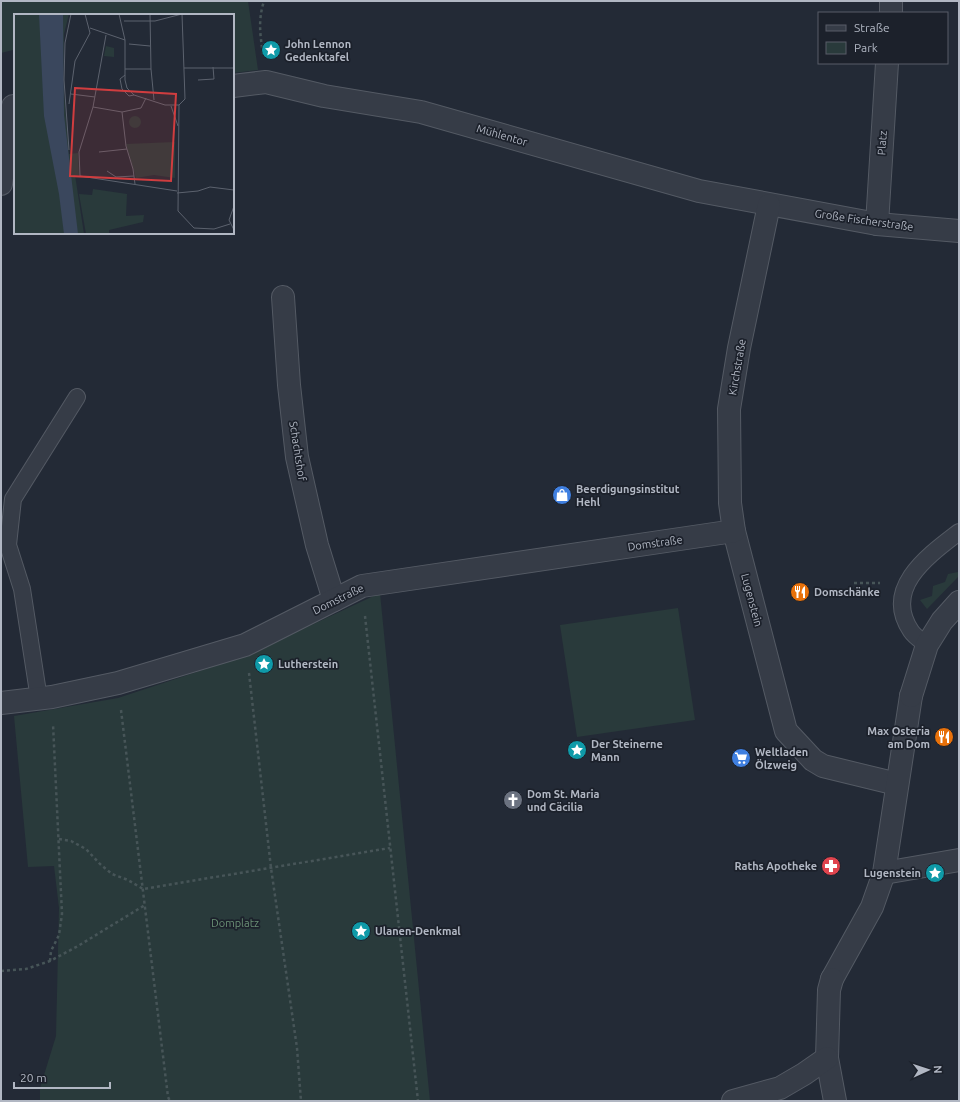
<svg xmlns="http://www.w3.org/2000/svg" width="960" height="1102" font-family="Ubuntu,sans-serif">
<style>
.green{fill:#293a3b}
.lines{fill:none;stroke-linecap:round;stroke-linejoin:round}
.service-casing{stroke:#545a64;stroke-width:18}
.pedestrian-casing{stroke:#545a64;stroke-width:24}
.minor-casing{stroke:#545a64;stroke-width:24}
.path{stroke:#475558;stroke-width:2.5;stroke-dasharray:3 3;stroke-linecap:butt}
.service{stroke:#363c47;stroke-width:16}
.pedestrian{stroke:#363c47;stroke-width:22}
.minor{stroke:#363c47;stroke-width:22}
.labels{text-anchor:middle;stroke-width:3.5;stroke-linejoin:round;paint-order:stroke}
.poi-label{font-size:11px;font-weight:bold;fill:#b1b7c3;stroke:#1c212b;text-anchor:start}
.street-label{font-size:11px;fill:#b1b7c3;stroke:#1c212b}
.park-label{font-size:11px;fill:#6b9176;stroke:#1c212b}
.inset-road{fill:none;stroke:#5c626e;stroke-width:1}
.view{fill:#d03d3f;fill-opacity:0.15;stroke:#d03d3f;stroke-width:2}
.inset-edge{fill:none;stroke:#b1b7c3;stroke-width:2}
</style>
<rect width="100%" height="100%" fill="#232a36"/>
<g class="green">
<polygon points="1,1 248,1 258,70 233,73 233,15 15,15 15,59 13,44 13,50 1,53"/>
<polygon points="959,570 959,576 927,609 920,600 932,596 933,586 945,582 948,574 958,572"/>
<polygon points="380,593 430,1101 40,1101 40,1088 56,1036 59,908 54,866 28,867 14,716 118,698 245,656"/>
<polygon points="678,608 695,720 577,737 560,625"/>
</g>
<g class="lines">
<g class="service-casing">
<g id="service">
<path d="M 927,645 C 922,641 915,637 911,631 C 882,588 929,555 959,532"/>
<polyline points="39,699 22,589 8,545 13,499 77,397"/>
</g>
</g>
<g class="pedestrian-casing">
<g id="pedestrian">
<polyline points="734,531 786,731 813,760 823,766 897,784"/>
<polyline points="884,873 959,860"/>
<polyline points="832,979 872,907 884,873 911,696"/>
</g>
</g>
<g class="minor-casing">
<g id="minor">
<polyline points="891,13 891,1"/>
<polyline points="233,86 266,82 324,96 421,112 699,191 877,224 959,231"/>
<polyline points="1,184 13,106 15,106"/>
<polyline points="877,224 887,63"/>
<polyline points="283,297 289,385 297,457 317,545 334,600"/>
<polyline points="911,696 927,645 942,621 959,602"/>
<polyline points="1,703 52,697 118,683 245,645 362,586 734,531 730,503 729,409 739,348 769,205"/>
<polyline points="832,979 829,990 827,1058 835,1101"/>
<polyline points="733,1101 780,1088 804,1074 827,1058"/>
</g>
</g>
<g class="path">
<path d="M 263,54 C 260,34 258,20 264,1"/>
<polyline points="854,583 880,583"/>
<polyline points="365,616 418,1101"/>
<polyline points="249,673 271,868 297,1048 301,1101"/>
<polyline points="121,710 168,1097 170,1101"/>
<polyline points="59,839 71,841 86,849 100,864 112,874 128,880 143,889 390,848"/>
<polyline points="50,961 51,951 59,935 62,914 53,724"/>
<polyline points="1,971 26,969 50,961 78,946 145,905"/>
</g>
<use href="#service" class="service"/>
<use href="#pedestrian" class="pedestrian"/>
<use href="#minor" class="minor"/>
</g>
<defs>
<g id="sight-disc" transform="scale(1)"><circle r="9.5" fill="#0f9aa8" stroke="#1c212b"/><path d="M0-6L1.8-2.2L6-1.7L2.9 1.2L3.7 5.4L0 3.3L-3.7 5.4L-2.9 1.2L-6-1.7L-1.8-2.2Z" fill="#fff"/></g>
<g id="shop-disc" transform="scale(1)"><circle r="9.5" fill="#3f7fe0" stroke="#1c212b"/><path d="M-5-2.5h2.3a2.7 3.5 0 0 1 5.4 0H5L5.5 6h-11ZM-1.5-2.5h3a1.5 2.3 0 0 0-3 0Z" fill="#fff"/></g>
<g id="restaurant-disc" transform="scale(1)"><circle r="9.5" fill="#e8710a" stroke="#1c212b"/><path d="M-5-6h1v4h1v-4h1v4h1v-4h1v5L-1.5 .5V6h-2V.5L-5-1ZM5-6V6H3V1.5H1.5Q1.5-4 5-6Z" fill="#fff"/></g>
<g id="supermarket-disc" transform="scale(1)"><circle r="9.5" fill="#3f7fe0" stroke="#1c212b"/><path d="M-6-5.5h2.5l.6 2H6L4.5 2H-2.5L-4.4-4H-6ZM-1.5 3.2a1.3 1.3 0 1 0 .1 0ZM3 3.2a1.3 1.3 0 1 0 .1 0Z" fill="#fff"/></g>
<g id="church-disc" transform="scale(1)"><circle r="9.5" fill="#6b7280" stroke="#1c212b"/><path d="M-1.2-6h2.4v3.5h3.3v2.4h-3.3V6h-2.4V-.1h-3.3v-2.4h3.3Z" fill="#fff"/></g>
<g id="pharmacy-disc" transform="scale(1)"><circle r="9.5" fill="#e0444e" stroke="#1c212b"/><path d="M-2-6h4v4h4v4h-4v4h-4v-4h-4v-4h4Z" fill="#fff"/></g>
</defs>
<g fill-rule="evenodd">
<use href="#sight-disc" x="271" y="50"/>
<use href="#shop-disc" x="562" y="495"/>
<use href="#restaurant-disc" x="800" y="592"/>
<use href="#sight-disc" x="264" y="664"/>
<use href="#restaurant-disc" x="944" y="737"/>
<use href="#sight-disc" x="577" y="750"/>
<use href="#supermarket-disc" x="741" y="758"/>
<use href="#church-disc" x="513" y="800"/>
<use href="#pharmacy-disc" x="831" y="866"/>
<use href="#sight-disc" x="935" y="873"/>
<use href="#sight-disc" x="361" y="931"/>
</g>
<g class="labels">
<g class="poi-label">
<text x="285" y="48">John Lennon<tspan x="285" dy="13">Gedenktafel</tspan></text>
<text x="576" y="493">Beerdigungsinstitut<tspan x="576" dy="13">Hehl</tspan></text>
<text x="814" y="596">Domschänke</text>
<text x="278" y="668">Lutherstein</text>
<text x="930" y="735" text-anchor="end">Max Osteria<tspan x="930" dy="13">am Dom</tspan></text>
<text x="591" y="748">Der Steinerne<tspan x="591" dy="13">Mann</tspan></text>
<text x="755" y="756">Weltladen<tspan x="755" dy="13">Ölzweig</tspan></text>
<text x="527" y="798">Dom St. Maria<tspan x="527" dy="13">und Cäcilia</tspan></text>
<text x="817" y="870" text-anchor="end">Raths Apotheke</text>
<text x="921" y="877" text-anchor="end">Lugenstein</text>
<text x="375" y="935">Ulanen-Denkmal</text>
</g>
<g class="street-label">
<text transform="translate(502 135) rotate(16)" y="4">Mühlentor</text>
<text transform="translate(882 143) rotate(-86)" y="4">Platz</text>
<text transform="translate(864 220) rotate(8)" y="4">Große Fischerstraße</text>
<text transform="translate(737 367) rotate(-80)" y="4">Kirchstraße</text>
<text transform="translate(298 451) rotate(81)" y="4">Schachtshof</text>
<text transform="translate(655 543) rotate(-8)" y="4">Domstraße</text>
<text transform="translate(338 599) rotate(-26)" y="4">Domstraße</text>
<text transform="translate(752 600) rotate(75)" y="4">Lugenstein</text>
</g>
<g class="park-label">
<text x="235" y="927">Domplatz</text>
</g>
</g>
<g transform="translate(14 14)">
<rect width="220" height="220" fill="#232a36"/>
<path d="M 0,0 L 55,0 L 50,20 L 49,68 L 55,140 L 64,139 L 65,161 L 61,161 L 70,220 L 0,220 ZM 92,32 L 100,34 L 100,43 L 90,42 ZM115 108a6 6 0 1 1 12 0a6 6 0 1 1-12 0ZM 161,128 L 161,164 L 140,161 L 122,164 L 112,130 ZM 79,175 L 113,180 L 112,202 L 130,201 L 129,208 L 95,216 L 95,220 L 72,220 L 65,180 L 78,181 Z" fill="#293a3b"/>
<path d="M 25,0 L 49,0 L 50,101 L 64,220 L 50,220 L 45,180 L 30,102 Z" fill="#3a475d"/>
<path class="inset-road" d="M 105,0 L 111,26 L 111,66 L 113,74 L 120,81 L 151,91 L 165,91M 136,0 L 137,55 L 140,86M 110,7 L 141,7 L 168,0M 76,14 L 111,26M 92,21 L 79,93 L 65,138 L 66,162 L 163,177M 115,30 L 136,32M 170,54 L 220,54M 111,55 L 137,55M 111,61 L 106,65 L 108,75 L 115,82 L 120,81M 184,66 L 200,65 L 199,53M 57,80 L 81,83M 55,90 L 61,47 L 76,19 L 71,0M 165,91 L 164,197 L 180,214 L 200,215 L 216,210M 165,91 L 171,85 L 168,0M 157,92 L 164,112M 79,93 L 108,98 L 127,94 L 132,84M 108,98 L 112,132 L 119,155 L 121,170M 55,136 L 50,66 L 51,29 L 57,0M 85,138 L 113,135M 93,157 L 102,163 L 120,162M 163,179 L 184,177 L 196,173 L 220,176M 220,192 L 215,206 L 220,216"/>
<path class="view" d="M 61,74 L 162,80 L 157,167 L 56,162 Z"/>
<rect width="220" height="220" class="inset-edge"/>
</g>
<rect width="960" height="1102" fill="none" stroke="#b1b7c3" stroke-width="4"/>
<rect x="818" y="12" width="130" height="52" fill="#1c212b" stroke="#585d68"/>
<rect x="826" y="25" width="20" height="6" fill="#363c47" stroke="#585d68"/>
<text x="854" y="32" font-size="12" fill="#b1b7c3">Straße</text>
<rect x="826" y="42" width="20" height="12" fill="#293a3b" stroke="#585d68"/>
<text x="854" y="52" font-size="12" fill="#b1b7c3">Park</text>
<g transform="translate(928 1070) rotate(87)" stroke="#1c212b" stroke-width="3" paint-order="stroke">
<path d="M0-3L7 15L0 10L-7 15Z" fill="#b1b7c3"/>
<text y="-6" font-size="11" font-weight="bold" text-anchor="middle" fill="#b1b7c3">N</text>
</g>
<path d="M14 1082v6h96v-6" fill="none" stroke="#b1b7c3" stroke-width="2"/>
<text x="20" y="1082" font-size="12" fill="#b1b7c3" stroke="#1c212b" stroke-width="3" paint-order="stroke">20 m</text>
</svg>
